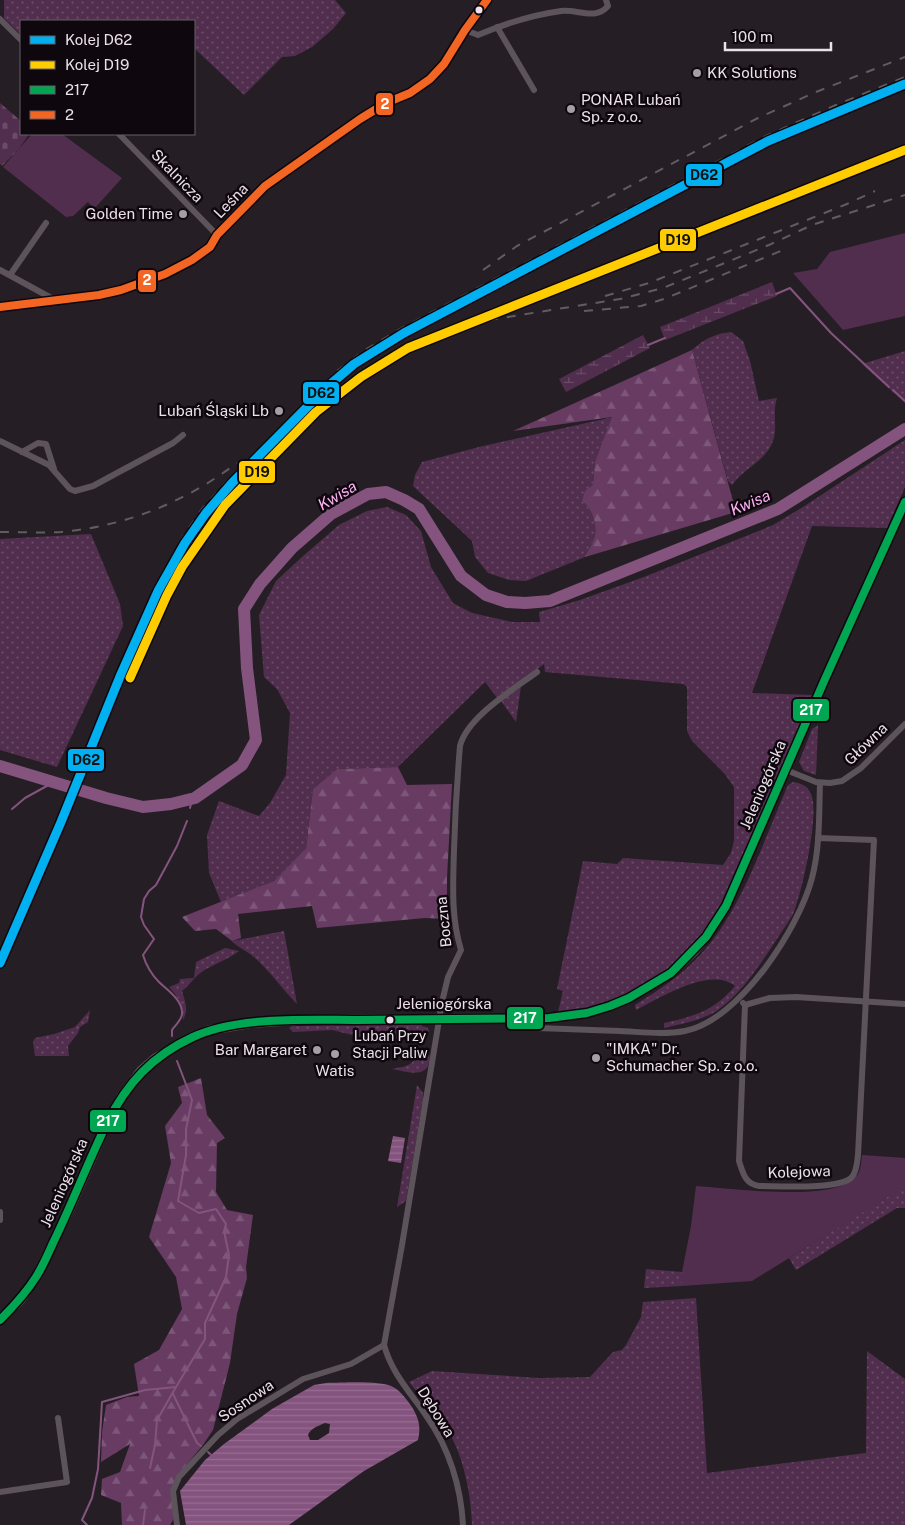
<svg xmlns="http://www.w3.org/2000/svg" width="905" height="1525" font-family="'Public Sans',sans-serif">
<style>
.grass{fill:url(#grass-dots)}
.forest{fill:url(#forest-firs)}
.wetland{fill:url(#wetland-marsh)}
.cemetery{fill:url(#cemetery-stones)}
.green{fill:#512e4e}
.water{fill:url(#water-rules);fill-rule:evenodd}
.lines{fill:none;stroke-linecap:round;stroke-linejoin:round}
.stream{stroke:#84547f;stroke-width:2}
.river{stroke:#84547f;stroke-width:12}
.street{stroke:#5c535b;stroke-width:6}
.secondary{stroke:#5f565e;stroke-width:9}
.primary{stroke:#685d67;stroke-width:10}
.rail{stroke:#625c61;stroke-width:2;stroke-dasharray:9 9;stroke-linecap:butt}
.bus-1-casing{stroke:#0e080e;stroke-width:11}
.bus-2-casing{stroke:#0e080e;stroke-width:11}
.bus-1{stroke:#00a651;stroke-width:8}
.bus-2{stroke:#f26522;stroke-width:8}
.rail-1-casing{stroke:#0e080e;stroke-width:12}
.rail-2-casing{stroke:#0e080e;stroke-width:12}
.rail-1{stroke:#00b0f0;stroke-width:9}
.rail-2{stroke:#fc0;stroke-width:9}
.bus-dot{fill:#ece1eb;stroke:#0e080e;stroke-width:2}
.poi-dot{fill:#a79da6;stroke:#0e080e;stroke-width:2}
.labels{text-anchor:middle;stroke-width:5;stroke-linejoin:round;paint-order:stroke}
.bus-label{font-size:14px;fill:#ece1eb;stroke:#0e080e}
.poi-label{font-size:15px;fill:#ece1eb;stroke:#0e080e;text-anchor:start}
.street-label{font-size:15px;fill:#ece1eb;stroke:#0e080e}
.water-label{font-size:16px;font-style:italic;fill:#feb1f5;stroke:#0e080e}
.line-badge{stroke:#0e080e;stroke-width:2}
.badge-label{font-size:14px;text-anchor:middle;font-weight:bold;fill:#fff}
.pale-badge-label{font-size:14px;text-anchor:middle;font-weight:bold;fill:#111}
</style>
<defs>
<pattern id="grass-dots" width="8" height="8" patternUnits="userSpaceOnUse" patternTransform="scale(1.25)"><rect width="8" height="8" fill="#512e4e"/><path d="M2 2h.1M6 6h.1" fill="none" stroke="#6a4c68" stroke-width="1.8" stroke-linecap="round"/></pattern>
<pattern id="forest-firs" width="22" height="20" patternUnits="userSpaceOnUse" patternTransform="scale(1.25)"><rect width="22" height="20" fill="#673b62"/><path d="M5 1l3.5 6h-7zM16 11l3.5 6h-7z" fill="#7d5779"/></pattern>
<pattern id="wetland-marsh" width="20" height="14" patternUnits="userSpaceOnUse" patternTransform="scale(1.25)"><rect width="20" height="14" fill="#512e4e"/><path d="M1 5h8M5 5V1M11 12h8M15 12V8" fill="none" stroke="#6a4c68"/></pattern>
<pattern id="cemetery-stones" width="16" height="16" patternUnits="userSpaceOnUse" patternTransform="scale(1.25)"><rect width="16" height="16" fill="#512e4e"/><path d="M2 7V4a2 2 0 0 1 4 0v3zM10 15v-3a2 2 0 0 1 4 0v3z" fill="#6a4c68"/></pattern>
<pattern id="water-rules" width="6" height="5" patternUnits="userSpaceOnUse" patternTransform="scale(1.25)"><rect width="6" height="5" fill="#84547f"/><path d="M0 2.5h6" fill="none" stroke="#966c91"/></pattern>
</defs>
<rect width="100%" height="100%" fill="#261e25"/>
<g class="grass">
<polygon points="4,0 335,0 346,13 333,29 312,47 295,56 282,57 244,95 194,48 194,21 21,21 21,35 4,18"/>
<path d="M 731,332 L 743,341 L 750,361 L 759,401 L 777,398 C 772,413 778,427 773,441 C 766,461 744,468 732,485 L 728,481 L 692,350 C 704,339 714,334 731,332 Z"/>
<polygon points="905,351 905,403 862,364"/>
<path d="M 613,417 L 595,462 L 593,486 L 582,501 C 591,506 597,524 595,534 C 594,542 588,550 585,557 L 526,581 L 509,580 L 488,573 L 475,557 L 472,541 L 413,486 L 415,475 L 422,462 L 483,446 Z"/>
<path d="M 905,440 L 905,487 L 887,528 L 812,526 L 752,693 L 814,695 L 719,908 C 691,958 641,998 584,1009 C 575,1010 567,1013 558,1012 L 563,991 L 557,989 L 583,861 L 617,864 L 623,858 L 723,865 L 731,853 L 734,841 L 734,787 L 724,773 L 692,741 L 687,731 L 687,687 L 683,684 L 545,672 L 544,664 L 498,699 L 485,682 L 398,767 L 337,769 L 313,789 L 306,848 L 274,881 L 221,902 L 209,873 L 207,835 L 219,801 L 259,816 L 270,803 L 286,775 L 290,713 L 277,689 L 264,677 L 259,615 L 276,581 L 303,556 L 339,525 L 367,511 L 387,507 L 406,515 L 421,531 L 431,567 L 453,603 L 472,613 L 512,622 L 540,622 L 539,612 L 580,600 L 644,577 L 773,525 L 803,507 Z"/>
<polygon points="91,534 120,604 123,626 57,767 0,750 0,539"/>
<polygon points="521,686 516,722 501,701"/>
<polygon points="818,725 816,775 804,771 799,762 812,729"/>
<path d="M 793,782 C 801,783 808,786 811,794 C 820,813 802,893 793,914 C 789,922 783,929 779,936 C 761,963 742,994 715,1012 C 699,1021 681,1024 664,1028 L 664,1023 C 695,1016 714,1011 735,986 C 710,966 660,998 636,1010 L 635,1005 C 659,990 682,975 701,954 C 742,910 764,839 788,785 Z"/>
<path d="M 284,931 L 297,1004 C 282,989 270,971 254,957 C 248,952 236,946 232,941 Z"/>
<path d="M 225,948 L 239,951 C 227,960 214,964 203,971 C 194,977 190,985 182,991 C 185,1002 189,1009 183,1020 C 184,1006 178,997 169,987 L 179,983 L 180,979 L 194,978 L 196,962 Z"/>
<polygon points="90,1010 88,1022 80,1027 78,1033 68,1046 69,1056 35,1056 33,1042 35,1038 54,1034 75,1027"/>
<polygon points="421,1024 422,1026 428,1028 429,1032 393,1040 389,1038 391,1033 370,1034 365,1038 332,1030 293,1032 289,1028 292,1026"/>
<path d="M 422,1049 L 427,1050 C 430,1054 430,1056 429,1062 C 426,1079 404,1071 392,1069 C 406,1066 414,1067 417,1051 Z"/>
<polygon points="417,1085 423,1093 423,1100 406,1201 397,1207"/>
<polygon points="902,1187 905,1191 905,1208 897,1208 796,1270 789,1258"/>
<polygon points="646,1269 682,1272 682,1286 644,1288"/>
<path d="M 696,1298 L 707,1473 L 866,1453 L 867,1351 L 905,1379 L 905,1525 L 472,1525 C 471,1497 465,1463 452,1438 C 442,1420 422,1399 409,1382 L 432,1371 L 539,1378 L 590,1377 L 613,1352 L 622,1350 L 626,1345 L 641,1317 L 643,1302 Z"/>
</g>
<g class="forest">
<path d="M 692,350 L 736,512 L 585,557 C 588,550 594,542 595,534 C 597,524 591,506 582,501 L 585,491 L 593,485 L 595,462 L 612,417 L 513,431 Z"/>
<polygon points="398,767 407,785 452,784 447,878 447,919 425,918 317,928 312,906 238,914 241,938 232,941 216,929 195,931 182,917 274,881 306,848 313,789 337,769"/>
<polygon points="201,1078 207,1115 225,1138 217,1143 216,1192 227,1210 253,1215 246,1267 247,1278 237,1314 230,1363 213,1430 203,1445 177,1476 173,1520 170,1525 122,1525 121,1503 101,1495 102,1479 120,1472 130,1444 101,1462 102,1432 106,1405 127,1397 139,1396 134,1364 159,1350 182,1309 176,1277 149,1237 171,1163 165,1126 182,1103 178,1087"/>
</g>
<g class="wetland">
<polygon points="772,282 777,296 665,340 660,327"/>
<polygon points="643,335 650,348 566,392 559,379"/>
</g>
<polygon class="cemetery" points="0,103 21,121 21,134 29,134 19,149 2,166 0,164"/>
<g class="green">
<polygon points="32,134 62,134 122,178 94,209 88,202 73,216 66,217 3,167"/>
<polygon points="905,233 905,316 843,330 793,273 817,269 830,252"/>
<path d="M 862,1155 L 905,1158 L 905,1191 L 902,1188 L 752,1281 L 682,1286 L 682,1272 L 691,1226 L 696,1186 C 730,1188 832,1203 856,1177 C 861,1171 861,1163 862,1155 Z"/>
</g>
<g class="water">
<polygon points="393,1136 405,1138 401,1163 388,1161"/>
<path d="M 326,1383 C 343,1383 379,1380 393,1387 C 401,1391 407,1400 412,1407 C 419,1419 421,1426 418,1440 L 364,1471 L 289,1525 L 186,1525 L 180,1491 L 205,1460 L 224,1444 L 272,1409 L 314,1385 ZM 325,1423 L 330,1424 L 329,1433 L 318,1440 L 310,1440 L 308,1435 C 311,1428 318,1426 325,1423 Z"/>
</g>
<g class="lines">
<g class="stream">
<polyline points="776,294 790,288 831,333 889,387"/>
<polyline points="648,345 665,338"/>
<polyline points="893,390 905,401"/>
<polyline points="190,808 192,799"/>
<polyline points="12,809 25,798 54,782"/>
<path d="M 172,1036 L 172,1030 C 175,1026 182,1019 182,1014 C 183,1000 167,990 159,982 C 152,975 146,965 143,955 L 154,939 L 144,925 L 141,917 L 144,899 L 149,891 L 156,885 L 177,846 L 187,821"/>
<polyline points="173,1394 197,1443 201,1446"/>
<polyline points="208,1452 211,1455"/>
<polyline points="150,1468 155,1445 157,1420 176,1387"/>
<polyline points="87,1525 82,1520 92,1498 98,1469 102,1402 145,1390 176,1387 205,1339 205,1323 226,1277 229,1255 224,1231 226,1224 216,1209 199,1213 178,1201 186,1155 186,1129 192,1100 177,1061"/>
<polyline points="143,1525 145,1510"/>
</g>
<polyline class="river" points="0,766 106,798 143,807 171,804 195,798 242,765 256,740 247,668 244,609 260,584 292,548 331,514 368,494 386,492 404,500 419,509 461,576 486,595 507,602 525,603 550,601 778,509 905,429"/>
<g class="street">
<polyline points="0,19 21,40"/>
<polyline points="497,27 534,90"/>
<path d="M 465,30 L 478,35 C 504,24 532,15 561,11 C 578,9 595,21 608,6 L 606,0"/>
<polyline points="119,134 217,235"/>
<polyline points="0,270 55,300"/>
<polyline points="10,275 46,223"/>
<polyline points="0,441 49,465 70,489 75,491 93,486 117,473 173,443 183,435"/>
<polyline points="22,452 38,443 46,444 54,469"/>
<polyline points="786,770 816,782 830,783 842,781 861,768 905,724"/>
<polyline points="743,1003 745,1005 770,998 796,997 905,1004"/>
<path d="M 745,1005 L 739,1161 C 743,1173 745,1184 759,1186 C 777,1186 841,1190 852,1177 C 857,1171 857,1162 858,1155 L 874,840 L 818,838"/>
<path d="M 537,1028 C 565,1029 592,1030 620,1031 C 642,1032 664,1035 685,1031 C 740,1020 799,928 812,878 C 820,848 819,814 820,783"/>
<polyline points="0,1212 0,1220"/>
<polyline points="0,1492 67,1482 58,1418"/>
<polyline points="177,1525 173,1491 179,1477 218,1435 237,1419 303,1379 351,1364 384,1345"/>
<path d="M 463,1525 C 461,1487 449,1448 427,1417 C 411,1393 392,1374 384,1345 L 402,1245 L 442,1002 L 448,977 L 461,950 C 451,917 453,885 454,850 C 455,815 457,781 460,746 C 467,717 514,689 537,672"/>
</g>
<polyline class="secondary" points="0,307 99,295 121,290 165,274 192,260 210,247 217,235 265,186 360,119 386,103 410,93 430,79 444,64 465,30 487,0"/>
<polyline class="primary" points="0,1320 20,1300 37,1276 69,1210 107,1123 122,1096 141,1071 156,1058 192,1037 210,1030 250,1023 298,1020 549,1018 587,1013 610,1006 629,998 671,973 693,952 706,937 726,906 825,679 905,502"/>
<g class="rail">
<polyline points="483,270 517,246 758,118 816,92 905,57"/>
<polyline points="605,296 649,283 847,204 875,191"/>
<polyline points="584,311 641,306 664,299 783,250"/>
<polyline points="489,320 620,299 663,288 769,245 812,225 905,195"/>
<path d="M 0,532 C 20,532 41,533 61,532 C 127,526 185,502 237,463"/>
<polyline points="121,674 153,590 184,535 202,509 227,481 337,371 365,350 402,328 766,136 836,105 905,77"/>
</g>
<g class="bus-1-casing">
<path id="bus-1" d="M 0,1320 C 13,1307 26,1293 36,1277 C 43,1266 48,1254 53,1243 C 72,1204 88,1162 107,1123 C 127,1083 152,1056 193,1037 C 238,1016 308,1020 357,1020 C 421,1019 485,1019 549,1018 L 587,1013 L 610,1006 L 629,998 L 671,973 L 706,937 L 726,906 L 825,679 L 905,502"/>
</g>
<g class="bus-2-casing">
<polyline id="bus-2" points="0,307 99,295 121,290 165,274 192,260 210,247 217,235 265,186 360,119 386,103 410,93 430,79 444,64 465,30 487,0"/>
</g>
<use href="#bus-1" class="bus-1"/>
<use href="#bus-2" class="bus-2"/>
<g class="rail-1-casing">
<polyline id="rail-1" points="0,963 61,822 121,674 158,591 185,543 206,513 232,483 326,388 354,364 404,333 768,141 905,84"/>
</g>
<g class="rail-2-casing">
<polyline id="rail-2" points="130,678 167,595 182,567 225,505 316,412 361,377 408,348 905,150"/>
</g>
<use href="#rail-1" class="rail-1"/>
<use href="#rail-2" class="rail-2"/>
</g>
<g class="bus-dot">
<circle cx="479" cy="10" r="4.5"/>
<circle cx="390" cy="1020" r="4.5"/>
</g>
<g class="poi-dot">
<circle cx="697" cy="73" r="5"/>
<circle cx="571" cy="109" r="5"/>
<circle cx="183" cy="214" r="5"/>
<circle cx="279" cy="411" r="5"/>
<circle cx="317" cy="1050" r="5"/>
<circle cx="335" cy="1054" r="5"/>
<circle cx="596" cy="1058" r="5"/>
</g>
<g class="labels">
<g class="bus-label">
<text x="390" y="1041">Lubań Przy<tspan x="390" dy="17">Stacji Paliw</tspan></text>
</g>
<g class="poi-label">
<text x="707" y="78">KK Solutions</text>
<text x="581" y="105">PONAR Lubań<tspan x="581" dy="17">Sp. z o.o.</tspan></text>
<text x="173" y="219" text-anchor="end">Golden Time</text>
<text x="269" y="416" text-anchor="end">Lubań Śląski Lb</text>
<text x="606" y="1054">"IMKA" Dr.<tspan x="606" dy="17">Schumacher Sp. z o.o.</tspan></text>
<text x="307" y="1055" text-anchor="end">Bar Margaret</text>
<text x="335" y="1076" text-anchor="middle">Watis</text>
</g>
<g class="street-label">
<text transform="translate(177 176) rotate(46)" y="5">Skalnicza</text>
<text transform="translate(231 201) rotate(-46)" y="5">Leśna</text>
<text transform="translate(866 744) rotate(-44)" y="5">Główna</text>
<text transform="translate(763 785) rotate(-67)" y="5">Jeleniogórska</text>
<text transform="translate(444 922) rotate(-96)" y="5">Boczna</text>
<text x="444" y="1009">Jeleniogórska</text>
<text transform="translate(799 1172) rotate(-2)" y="5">Kolejowa</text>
<text transform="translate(64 1183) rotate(-66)" y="5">Jeleniogórska</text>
<text transform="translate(246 1401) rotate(-34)" y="5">Sosnowa</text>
<text transform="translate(436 1412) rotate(58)" y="5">Dębowa</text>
</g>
<g class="water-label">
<text transform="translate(337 495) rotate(-31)" y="6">Kwisa</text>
<text transform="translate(750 502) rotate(-23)" y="6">Kwisa</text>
</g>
</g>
<g class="line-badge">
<rect x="375" y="92" width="19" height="24" rx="5" fill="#f26522"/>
<rect x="685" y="163" width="38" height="24" rx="5" fill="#00b0f0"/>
<rect x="659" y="228" width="38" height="24" rx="5" fill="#fc0"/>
<rect x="137" y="269" width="20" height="24" rx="5" fill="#f26522"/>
<rect x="302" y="381" width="38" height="24" rx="5" fill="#00b0f0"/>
<rect x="238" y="460" width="38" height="24" rx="5" fill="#fc0"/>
<rect x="792" y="698" width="38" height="24" rx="5" fill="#00a651"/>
<rect x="67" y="748" width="38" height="24" rx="5" fill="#00b0f0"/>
<rect x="506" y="1006" width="38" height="24" rx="5" fill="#00a651"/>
<rect x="89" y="1109" width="38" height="24" rx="5" fill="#00a651"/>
</g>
<g class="badge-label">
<text x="385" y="109">2</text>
<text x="147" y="285">2</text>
<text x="811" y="715">217</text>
<text x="525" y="1023">217</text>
<text x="108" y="1126">217</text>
</g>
<g class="pale-badge-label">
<text x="704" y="180">D62</text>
<text x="678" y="245">D19</text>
<text x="321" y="398">D62</text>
<text x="257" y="477">D19</text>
<text x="86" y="765">D62</text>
</g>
<rect x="20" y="20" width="175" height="115" fill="#0e080e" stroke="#675f66"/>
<rect x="30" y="36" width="25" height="8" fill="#00b0f0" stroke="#675f66"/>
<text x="65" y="45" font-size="15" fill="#ece1eb">Kolej D62</text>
<rect x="30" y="61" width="25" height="8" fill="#ffcc00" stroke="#675f66"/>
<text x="65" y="70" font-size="15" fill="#ece1eb">Kolej D19</text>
<rect x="30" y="86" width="25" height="8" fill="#00a651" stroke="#675f66"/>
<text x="65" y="95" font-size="15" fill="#ece1eb">217</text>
<rect x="30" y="111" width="25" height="8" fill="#f26522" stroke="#675f66"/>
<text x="65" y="120" font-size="15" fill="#ece1eb">2</text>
<path d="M725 42v8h106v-8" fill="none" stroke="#ece1eb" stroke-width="2.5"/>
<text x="732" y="42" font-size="15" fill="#ece1eb" stroke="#0e080e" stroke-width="4" paint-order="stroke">100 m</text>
</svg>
